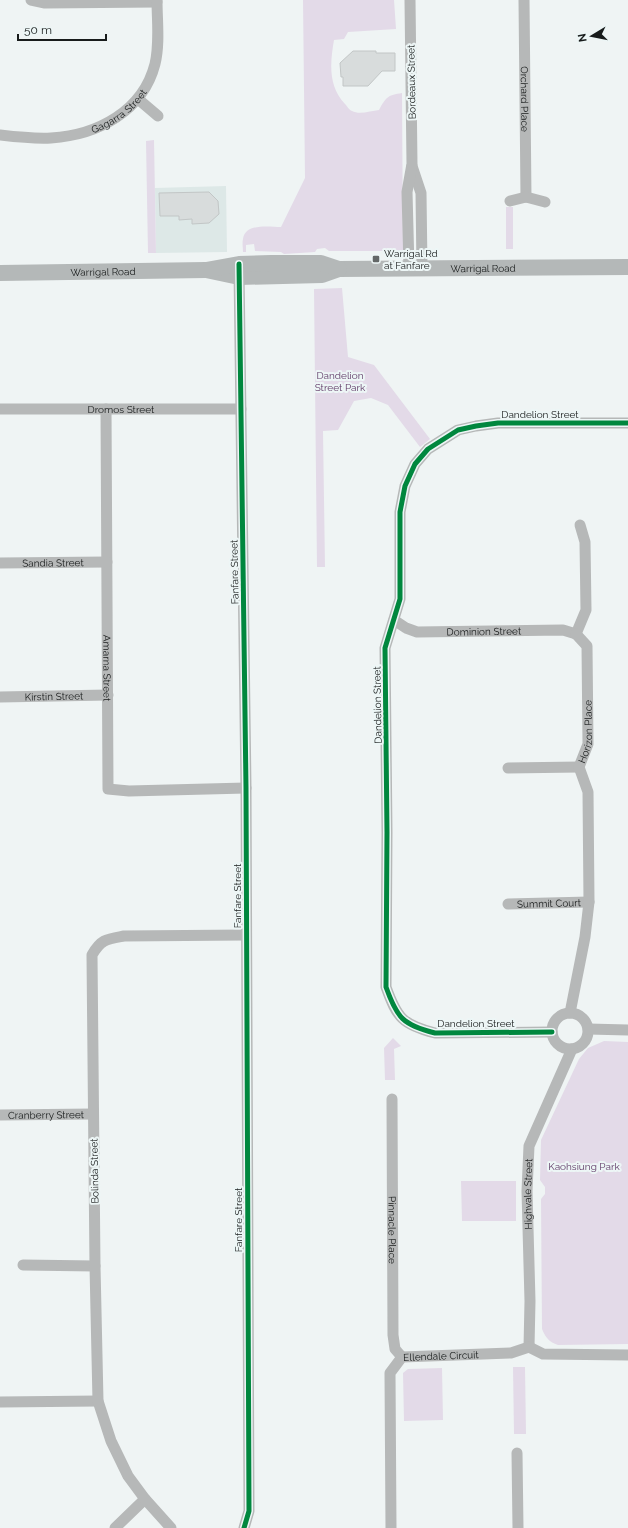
<svg xmlns="http://www.w3.org/2000/svg" width="628" height="1528" font-family="Raleway,sans-serif">
<style>
.built{fill:#dde8e7}
.green{fill:#e3dae8}
.building{fill:#d8dcdc;stroke:#c2c6c6}
.lines{fill:none;stroke-linecap:round;stroke-linejoin:round}
.minor{stroke:#b6b8b8;stroke-width:11}
.secondary{stroke:#b4b8b8;stroke-width:16}
.cycleway-casing{stroke:#edf6f6;stroke-width:8}
.cycleway{stroke:#00873e;stroke-width:5}
.poi-dot{fill:#636767;stroke:#edf6f6;stroke-width:1.5}
.labels{text-anchor:middle;stroke-width:4;stroke-linejoin:round;paint-order:stroke}
.street-label{font-size:10px;fill:#181b1b;stroke:#edf6f6}
.poi-label{font-size:10px;fill:#181b1b;stroke:#edf6f6;text-anchor:start}
.park-label{font-size:10px;fill:#5f3966;stroke:#edf6f6}
</style>
<rect width="100%" height="100%" fill="#eff4f4"/>
<polygon class="built" points="226,186 227,252 156,253 155,188"/>
<g class="green">
<path d="M 303,0 L 394,0 L 396,29 L 348,32 L 344,39 L 334,40 C 330,63 328,86 345,104 C 347,106 349,110 352,111 C 359,115 371,111 379,110 C 386,97 388,95 402,93 L 403,251 L 329,251 L 325,248 L 317,249 L 315,252 L 284,254 L 281,252 L 255,251 L 254,244 L 246,245 L 246,252 L 243,252 C 243,248 242,243 243,239 C 245,223 269,227 281,227 L 305,178 Z"/>
<polygon points="154,140 156,253 148,253 146,141"/>
<rect x="506" y="207" width="7" height="42"/>
<polygon points="342,288 348,357 374,365 430,439 420,447 388,405 371,398 354,401 338,430 323,431 325,567 317,567 314,289"/>
<polygon points="393,1038 401,1046 394,1049 395,1080 385,1080 384,1048"/>
<path d="M 604,1041 L 628,1042 L 628,1344 L 558,1345 C 549,1342 546,1338 542,1329 L 541,1199 L 545,1194 L 545,1187 L 540,1180 L 541,1140 L 579,1059 L 588,1048 Z"/>
<polygon points="461,1181 516,1181 516,1221 462,1221"/>
<polygon points="513,1367 525,1367 526,1434 514,1434"/>
<polygon points="442,1368 443,1420 404,1421 403,1373 408,1369"/>
</g>
<g class="building">
<polygon points="353,51 376,51 376,53 395,53 395,71 382,71 368,86 343,86 343,77 341,77 340,63"/>
<polygon points="209,192 218,201 219,214 209,223 192,224 192,219 179,220 179,216 160,216 159,193"/>
</g>
<g class="lines">
<g class="minor">
<polyline points="31,0 45,3 157,2"/>
<path id="s1" d="M 524,0 L 526,197"/>
<polyline points="138,99 158,116"/>
<path id="s2" d="M 0,135 C 17,137 34,139 51,138 C 98,135 143,111 155,64 C 160,43 157,21 157,0"/>
<polyline points="412,166 421,193 422,268"/>
<polyline points="510,201 526,197 545,202"/>
<polyline points="409,268 407,192 412,164 410,0"/>
<polyline points="239,270 246,788 249,1511 244,1528"/>
<path id="s3" d="M 0,409 L 241,409"/>
<path id="s4" d="M 106,409 L 108,789 L 129,791 L 246,788"/>
<path id="s5" d="M 0,563 L 107,562"/>
<path id="s6" d="M 394,620 L 406,628 L 417,632 L 563,630 L 576,634"/>
<polyline points="576,634 586,610 585,542 580,525"/>
<path id="s7" d="M 0,697 L 108,695"/>
<polyline points="508,768 579,767"/>
<path id="s8" d="M 508,904 L 589,902"/>
<path id="s9" d="M 570,1013 L 585,937 L 589,902 L 588,792 L 579,767 L 588,744 L 587,646 L 576,634"/>
<circle cx="570" cy="1031" r="18"/>
<polyline points="588,1029 628,1030"/>
<path d="M 552,1032 L 435,1033 C 403,1025 397,1018 386,987 L 387,832 L 385,648 L 400,599 L 400,512 L 405,486 L 415,464 L 428,449 L 458,430 L 476,426 L 498,423 L 628,423"/>
<path id="s10" d="M 392,1099 L 393,1335 L 395,1349 L 402,1357"/>
<path id="s11" d="M 0,1115 L 93,1114"/>
<polyline points="23,1265 95,1266"/>
<path id="s12" d="M 529,1347 L 530,1301 L 527,1191 L 529,1146 L 572,1049"/>
<polyline points="0,1402 98,1401"/>
<polyline points="517,1453 518,1528"/>
<polyline points="115,1528 145,1499"/>
<path d="M 171,1528 L 145,1499 L 128,1476 L 111,1441 L 98,1401 L 95,1266 L 92,955 C 101,939 107,939 124,936 L 246,935"/>
<path id="s13" d="M 391,1528 L 390,1373 L 402,1357 L 511,1353 L 529,1347 L 543,1354 L 628,1355"/>
</g>
<g class="secondary">
<path id="s14" d="M 206,270 L 239,277 L 322,275 L 339,269 L 628,267"/>
<path id="s15" d="M 0,273 L 206,270 L 239,264 L 271,263 L 321,263 L 339,269"/>
</g>
<g class="cycleway-casing">
<g id="cycleway">
<polyline points="239,264 246,788 249,1511 244,1528"/>
<path d="M 552,1032 L 435,1033 C 403,1025 397,1018 386,987 L 387,832 L 385,648 L 400,599 L 400,512 L 405,486 L 415,464 L 428,449 L 458,430 L 476,426 L 498,423 L 628,423"/>
</g>
</g>
<use href="#cycleway" class="cycleway"/>
</g>
<rect class="poi-dot" x="372" y="255" width="8" height="8" rx="2"/>
<g class="labels">
<g class="street-label">
<text transform="translate(411 82) rotate(-91)" y="4">Bordeaux Street</text>
<text dy="4" stroke="none"><textPath href="#s1" startOffset="99">Orchard Place</textPath></text>
<text dy="4" stroke="none"><textPath href="#s2" startOffset="126">Gagarra Street</textPath></text>
<text dy="4" stroke="none"><textPath href="#s14" startOffset="279">Warrigal Road</textPath></text>
<text dy="4" stroke="none"><textPath href="#s15" startOffset="103">Warrigal Road</textPath></text>
<text dy="4" stroke="none"><textPath href="#s3" startOffset="121">Dromos Street</textPath></text>
<text x="540" y="418">Dandelion Street</text>
<text dy="4" stroke="none"><textPath href="#s5" startOffset="53">Sandia Street</textPath></text>
<text transform="translate(234 572) rotate(-91)" y="4">Fanfare Street</text>
<text dy="4" stroke="none"><textPath href="#s6" startOffset="93">Dominion Street</textPath></text>
<text dy="4" stroke="none"><textPath href="#s4" startOffset="259">Amarna Street</textPath></text>
<text dy="4" stroke="none"><textPath href="#s7" startOffset="54">Kirstin Street</textPath></text>
<text transform="translate(377 705) rotate(-91)" y="4">Dandelion Street</text>
<text dy="4" stroke="none"><textPath href="#s9" startOffset="286">Horizon Place</textPath></text>
<text transform="translate(237 896) rotate(-90)" y="4">Fanfare Street</text>
<text dy="4" stroke="none"><textPath href="#s8" startOffset="41">Summit Court</textPath></text>
<text x="476" y="1027">Dandelion Street</text>
<text dy="4" stroke="none"><textPath href="#s11" startOffset="46">Cranberry Street</textPath></text>
<text transform="translate(94 1171) rotate(-91)" y="4">Bolinda Street</text>
<text dy="4" stroke="none"><textPath href="#s12" startOffset="153">Highvale Street</textPath></text>
<text transform="translate(238 1220) rotate(-90)" y="4">Fanfare Street</text>
<text dy="4" stroke="none"><textPath href="#s10" startOffset="131">Pinnacle Place</textPath></text>
<text dy="4" stroke="none"><textPath href="#s13" startOffset="214">Ellendale Circuit</textPath></text>
</g>
<g class="poi-label">
<text x="384" y="257">Warrigal Rd<tspan x="384" dy="12">at Fanfare</tspan></text>
</g>
<g class="park-label">
<text x="340" y="379">Dandelion<tspan x="340" dy="12">Street Park</tspan></text>
<text x="584" y="1170">Kaohsiung Park</text>
</g>
</g>
<g transform="translate(592 36) rotate(260)" stroke="#edf6f6" stroke-width="3" paint-order="stroke">
<path d="M0-3L7 15L0 10L-7 15Z" fill="#181b1b"/>
<text y="-6" font-size="11" font-weight="bold" text-anchor="middle" fill="#181b1b">N</text>
</g>
<path d="M18 34v6h88v-6" fill="none" stroke="#181b1b" stroke-width="2"/>
<text x="24" y="34" font-size="12" fill="#181b1b" stroke="#edf6f6" stroke-width="3" paint-order="stroke">50 m</text>
</svg>
